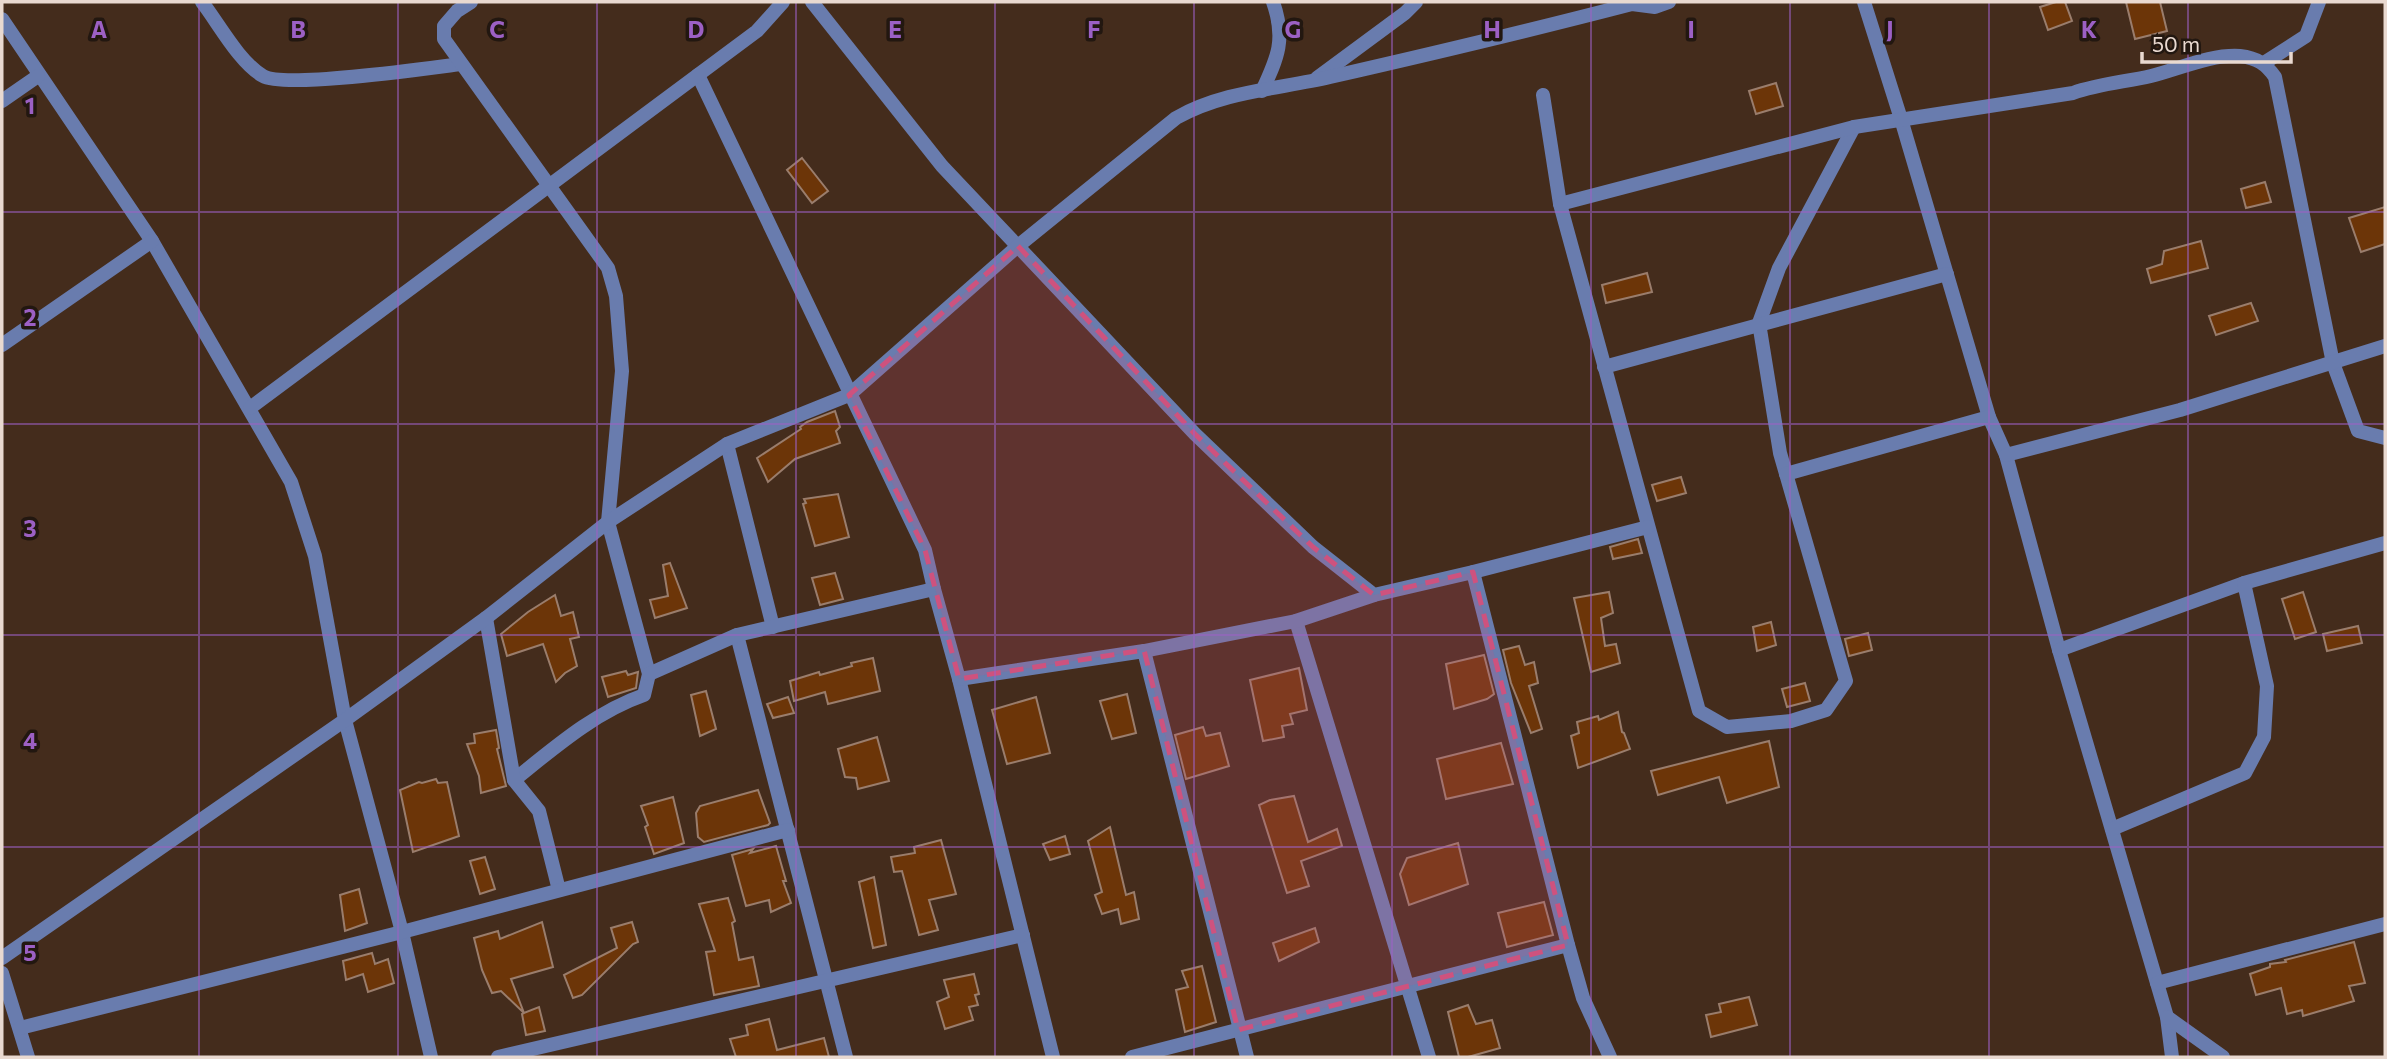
<svg xmlns="http://www.w3.org/2000/svg" width="2387" height="1059" font-family="Commissioner,sans-serif">
<style>
.building{fill:#6c3508;stroke:#9a7d6c;stroke-width:2}
.lines{fill:none;stroke-linecap:round;stroke-linejoin:round}
.minor{stroke:#697cae;stroke-width:14}
.marked{fill:#ce527e;fill-opacity:0.2;stroke:#ce527e;stroke-width:5;stroke-dasharray:14 9;stroke-linejoin:round}
.grid{fill:none;stroke:#9c60c4;stroke-width:2;stroke-opacity:0.55}
.grid-label{font-size:23px;text-anchor:middle;font-weight:bold;fill:#9c60c4;stroke:#221710;stroke-width:7;stroke-linejoin:round;paint-order:stroke}
</style>
<rect width="100%" height="100%" fill="#442c1c"/>
<g class="building">
<polygon points="2056,2 2065,2 2072,21 2048,30 2040,7"/>
<polygon points="2126,2 2160,2 2167,31 2135,39"/>
<polygon points="1776,83 1783,106 1756,114 1749,91"/>
<polygon points="802,158 828,191 812,203 787,170"/>
<polygon points="2265,182 2271,202 2246,208 2241,189"/>
<polygon points="2385,207 2385,244 2361,252 2349,218"/>
<polygon points="2201,241 2208,268 2151,283 2147,269 2162,264 2164,251"/>
<polygon points="1647,273 1652,292 1606,303 1602,285"/>
<polygon points="2251,303 2258,321 2216,335 2209,316"/>
<polygon points="835,411 840,427 836,431 840,443 795,459 768,482 757,458 801,429 800,427 807,422"/>
<polygon points="1681,477 1686,493 1657,501 1652,485"/>
<polygon points="838,494 849,537 815,546 803,504 806,503 804,499"/>
<polygon points="1638,539 1642,553 1613,559 1610,547"/>
<polygon points="670,563 687,608 655,618 650,600 668,596 663,565"/>
<polygon points="835,573 843,599 820,605 812,578"/>
<polygon points="1609,592 1613,613 1601,618 1605,646 1616,644 1620,663 1591,672 1574,598"/>
<polygon points="2303,592 2316,632 2295,639 2282,599"/>
<polygon points="555,595 561,616 573,612 579,637 570,639 577,666 565,673 556,682 543,644 507,656 501,634 528,612"/>
<polygon points="1771,622 1776,645 1757,651 1753,627"/>
<polygon points="2358,626 2362,643 2327,651 2323,634"/>
<polygon points="1868,633 1872,650 1849,656 1845,639"/>
<polygon points="1519,646 1525,665 1534,662 1538,683 1529,686 1542,729 1531,733 1511,683 1503,650"/>
<polygon points="1484,655 1494,694 1487,699 1454,709 1446,664"/>
<polygon points="873,658 880,691 828,704 825,692 794,701 790,681 819,672 820,675 852,666 851,663"/>
<polygon points="1299,668 1307,710 1290,714 1293,724 1282,726 1284,737 1263,741 1250,680"/>
<polygon points="626,671 628,675 638,672 636,688 608,697 602,677"/>
<polygon points="1805,683 1810,701 1787,707 1782,689"/>
<polygon points="706,691 716,729 700,736 691,695"/>
<polygon points="1127,694 1136,733 1112,739 1100,701"/>
<polygon points="788,697 794,713 773,718 767,704"/>
<polygon points="1036,697 1050,753 1007,764 992,710"/>
<polygon points="1618,712 1622,732 1624,733 1630,749 1578,768 1571,736 1579,733 1577,722 1598,716 1599,720"/>
<polygon points="1203,727 1206,736 1220,733 1229,766 1186,779 1175,735"/>
<polygon points="496,730 499,748 497,749 506,786 481,793 479,776 467,744 475,743 474,734"/>
<polygon points="877,737 889,781 858,789 856,778 845,777 838,749"/>
<polygon points="1769,741 1779,787 1727,803 1719,777 1658,795 1651,771"/>
<polygon points="1501,743 1513,784 1446,799 1437,759"/>
<polygon points="436,779 438,783 447,782 459,836 413,852 400,790 419,782 422,783"/>
<polygon points="758,790 770,823 768,825 704,842 698,837 696,813 700,806"/>
<polygon points="1294,796 1308,842 1337,829 1342,846 1301,861 1309,886 1287,893 1259,805 1270,800"/>
<polygon points="673,797 684,843 654,854 645,827 648,825 641,806"/>
<polygon points="1110,827 1126,895 1134,892 1139,919 1121,924 1118,909 1102,914 1095,895 1102,892 1088,841"/>
<polygon points="1065,836 1070,854 1050,860 1043,844"/>
<polygon points="941,840 956,894 929,900 938,930 919,935 902,871 894,872 891,857 915,853 914,847"/>
<polygon points="1458,843 1468,884 1409,905 1400,874 1407,858"/>
<polygon points="776,846 786,881 783,881 791,903 771,912 769,900 746,906 732,855 753,849 750,853"/>
<polygon points="485,857 495,889 480,894 470,861"/>
<polygon points="874,877 886,945 873,948 859,882"/>
<polygon points="359,889 367,923 345,931 340,895"/>
<polygon points="728,898 735,921 732,923 739,960 753,957 759,986 714,995 706,952 715,951 699,904"/>
<polygon points="1544,902 1553,935 1507,947 1498,913"/>
<polygon points="542,922 553,967 511,979 524,1013 539,1007 545,1031 526,1035 522,1014 524,1013 501,991 492,993 482,970 474,938 498,931 500,939"/>
<polygon points="632,922 638,942 633,944 582,995 573,998 564,975 617,948 611,928"/>
<polygon points="1315,928 1319,942 1279,961 1273,943"/>
<polygon points="2354,942 2365,983 2349,986 2354,1001 2303,1016 2302,1010 2287,1014 2281,988 2256,995 2250,974 2270,967 2270,964 2286,962 2285,960"/>
<polygon points="372,953 375,964 388,959 394,983 368,992 363,974 346,980 343,961"/>
<polygon points="1202,966 1216,1022 1185,1032 1176,990 1188,987 1182,971"/>
<polygon points="974,974 979,994 975,995 978,1005 969,1007 973,1020 945,1029 937,1002 949,997 944,980"/>
<polygon points="1749,997 1757,1025 1711,1037 1706,1015 1721,1012 1719,1004"/>
<polygon points="1468,1005 1476,1024 1492,1020 1500,1048 1468,1057 1459,1057 1448,1012"/>
<polygon points="769,1019 777,1050 824,1038 829,1057 736,1057 730,1039 748,1035 746,1025"/>
</g>
<g class="lines">
<g class="minor">
<path d="M 202,2 C 219,24 239,62 263,76 C 285,89 428,68 461,64"/>
<path d="M 471,2 L 457,11 L 444,26 L 444,39 L 608,268 L 616,296 L 622,371 L 608,522 L 649,674 L 644,695 C 595,712 554,748 514,780"/>
<polyline points="812,2 942,166 1195,434 1313,547 1374,595 1473,572 1568,945"/>
<polyline points="1864,2 1901,119 1989,417 2006,455 2059,650 2167,1017 2172,1057"/>
<polyline points="2,19 152,241 291,482 315,556 345,720 402,932 431,1057"/>
<polyline points="2264,63 2306,36 2319,2"/>
<polyline points="698,75 925,550 934,589 959,679 1053,1057"/>
<polyline points="1317,78 1405,13 1416,2"/>
<path d="M 1262,91 C 1278,57 1286,39 1273,2"/>
<polyline points="1543,95 1560,204 1699,711 1727,727 1791,721 1826,710 1846,681 1780,453 1759,323 1779,268 1854,127"/>
<polyline points="2,101 38,76"/>
<path d="M 1560,204 L 1854,127 L 2073,93 C 2098,84 2125,82 2151,76 C 2179,69 2211,54 2240,56 C 2257,58 2266,64 2275,77 L 2333,363 L 2358,431 L 2385,438"/>
<polyline points="2,345 152,241"/>
<polyline points="1604,367 1947,274"/>
<polyline points="250,408 757,31 783,2"/>
<polyline points="727,444 773,627"/>
<polyline points="2006,455 2180,410 2385,346"/>
<polyline points="1786,474 1989,417"/>
<polyline points="1473,572 1648,527"/>
<polyline points="486,618 514,780 539,811 559,890"/>
<polyline points="1296,621 1429,1057"/>
<polyline points="737,635 846,1057"/>
<polyline points="2059,650 2244,583 2385,543"/>
<polyline points="1144,651 1296,621 1374,595"/>
<polyline points="649,674 737,635 934,589"/>
<polyline points="959,679 1144,651 1247,1057"/>
<polyline points="2112,829 2245,773 2264,737 2267,686 2244,583"/>
<path d="M 2,958 L 345,720 L 486,618 L 608,522 L 727,444 L 849,395 L 1018,246 L 1176,118 C 1223,91 1279,89 1330,77 C 1431,54 1532,30 1632,4 L 1655,7 L 1669,2"/>
<polyline points="2,973 28,1057"/>
<polyline points="2157,983 2385,924"/>
<polyline points="2167,1017 2223,1057"/>
<polyline points="20,1028 402,932 788,830"/>
<polyline points="498,1057 1023,935"/>
<polyline points="1132,1057 1568,945 1583,998 1610,1057"/>
</g>
</g>
<path class="marked" d="M 1018,246 L 1195,434 L 1313,547 L 1374,595 L 1473,572 L 1568,945 L 1238,1030 L 1144,650 L 959,679 L 925,550 L 849,395 Z"/>
<path class="grid" d="M 199,2 L 199,1057M 398,2 L 398,1057M 597,2 L 597,1057M 796,2 L 796,1057M 995,2 L 995,1057M 1194,2 L 1194,1057M 1392,2 L 1392,1057M 1591,2 L 1591,1057M 1790,2 L 1790,1057M 1989,2 L 1989,1057M 2188,2 L 2188,1057M 2,212 L 2385,212M 2,424 L 2385,424M 2,635 L 2385,635M 2,847 L 2385,847"/>
<g class="grid-label">
<text x="99" y="38">A</text>
<text x="298" y="38">B</text>
<text x="497" y="38">C</text>
<text x="696" y="38">D</text>
<text x="895" y="38">E</text>
<text x="1094" y="38">F</text>
<text x="1293" y="38">G</text>
<text x="1492" y="38">H</text>
<text x="1691" y="38">I</text>
<text x="1890" y="38">J</text>
<text x="2089" y="38">K</text>
<text x="30" y="114">1</text>
<text x="30" y="326">2</text>
<text x="30" y="537">3</text>
<text x="30" y="749">4</text>
<text x="30" y="961">5</text>
</g>
<rect width="2387" height="1059" fill="none" stroke="#e9d9d0" stroke-width="7"/>
<path d="M2142 52v10h149v-10" fill="none" stroke="#e9d9d0" stroke-width="3.5"/>
<text x="2152" y="52" font-size="21" fill="#e9d9d0" stroke="#221710" stroke-width="5" paint-order="stroke">50 m</text>
</svg>
